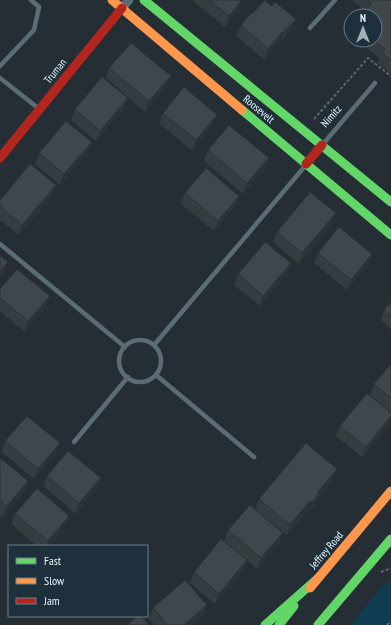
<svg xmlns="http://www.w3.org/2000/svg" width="391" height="625" font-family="'PT Sans Narrow',sans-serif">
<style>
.green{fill:#103c52}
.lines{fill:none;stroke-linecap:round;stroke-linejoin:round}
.path{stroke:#5c686f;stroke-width:2;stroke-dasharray:3 2;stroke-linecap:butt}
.lane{stroke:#5c6c75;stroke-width:4.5}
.street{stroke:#5c6c75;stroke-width:9}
.fast{stroke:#63d668;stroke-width:9}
.slow{stroke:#ff974d;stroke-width:9}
.jam{stroke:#b3261e;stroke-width:9}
.wall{fill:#363d41}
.shaded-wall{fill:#2c3235}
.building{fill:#3f474c;stroke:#2c3235}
.labels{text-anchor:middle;stroke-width:3;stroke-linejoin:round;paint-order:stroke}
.street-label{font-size:11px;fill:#e9f4fc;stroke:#1d303b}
</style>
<rect width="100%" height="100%" fill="#242e34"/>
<polygon class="green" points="391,581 391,625 351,625 381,587"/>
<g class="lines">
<g class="path">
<polyline points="314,119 368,58 391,76"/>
<polyline points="381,572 391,568"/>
<polyline points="387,625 391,621"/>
</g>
<g class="lane">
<polyline points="310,28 335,0"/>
<polyline points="0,66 34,30 39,7 31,0"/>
<polyline points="0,78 38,108"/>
<polyline points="323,144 375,83"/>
<polyline points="0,244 125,347"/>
<circle cx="140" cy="361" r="21"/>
<polyline points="154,345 306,165"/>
<polyline points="156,375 254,457"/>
<polyline points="74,442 128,377"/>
</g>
<polyline class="street" points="122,8 129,0"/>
<g class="fast">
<polyline points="144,0 391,202"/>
<polyline points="242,110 391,235"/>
<polyline points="265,625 317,579"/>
<polyline points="279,625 294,606"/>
<polyline points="318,625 391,539"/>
</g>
<g class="slow">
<polyline points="112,0 242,110"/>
<polyline points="310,588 391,491"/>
</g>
<g class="jam">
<polyline points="0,158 122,8"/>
<polyline points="306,164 322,145"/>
</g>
</g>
<g class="wall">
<polygon points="192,0 241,0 237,11 225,27"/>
<polygon points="354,0 391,0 391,74 378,63 379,58 357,40 375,40 365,11 353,1"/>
<polygon points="272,6 296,19 292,30 284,39 282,38 264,60 237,36 241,25 252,14"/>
<polygon points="109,68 167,86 145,112 106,78"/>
<polygon points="128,98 124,109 96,141 71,120 75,109"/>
<polygon points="163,113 213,125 192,151 159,123"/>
<polygon points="92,142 88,152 60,185 35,164 39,153"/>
<polygon points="208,150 265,169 243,194 204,161"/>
<polygon points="185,193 239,196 235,206 214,231 181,204"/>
<polygon points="52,196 19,235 0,220 0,200"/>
<polygon points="332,224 299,264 273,242 277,232"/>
<polygon points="318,253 372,254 368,265 347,290 314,263"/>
<polygon points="291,263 287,273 260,306 234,285 238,274"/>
<polygon points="0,289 50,296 46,307 25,332 0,311"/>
<polygon points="391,302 391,329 381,321 384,310"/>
<polygon points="391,364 391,412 370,395 374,384"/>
<polygon points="391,413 391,418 389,425 362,457 336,436 340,426"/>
<polygon points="5,441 56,454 34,479 2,452"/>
<polygon points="0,458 24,492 3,517 0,515"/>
<polygon points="47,476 97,489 76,514 43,486"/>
<polygon points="333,480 317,500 315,505 310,511 307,512 287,535 255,510 259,499"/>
<polygon points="15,514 69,516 65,526 49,546 37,546 11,524"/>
<polygon points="228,530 283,533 279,544 257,569 224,541"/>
<polygon points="247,560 243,571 215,604 190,583 194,572"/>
<polygon points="207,605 203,615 192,625 155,625 149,619 153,608"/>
</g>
<g class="shaded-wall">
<polygon points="239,0 241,0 237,11 225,27 229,16"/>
<polygon points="296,19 292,30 284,39 287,29"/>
<polygon points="286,28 282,38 264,60 268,49"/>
<polygon points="171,76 167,86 145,112 149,101"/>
<polygon points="128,98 124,109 96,141 100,131"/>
<polygon points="217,115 213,125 192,151 196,140"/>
<polygon points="92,142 88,152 60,185 64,174"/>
<polygon points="269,158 265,169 243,194 247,183"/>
<polygon points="56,185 52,196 19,235 22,225"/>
<polygon points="239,196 235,206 214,231 218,221"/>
<polygon points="336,213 332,224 299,264 302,253"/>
<polygon points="372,254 368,265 347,290 351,280"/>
<polygon points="8,262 5,272 0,277 0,271"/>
<polygon points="291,263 287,273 260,306 263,296"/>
<polygon points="50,296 46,307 25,332 28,321"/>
<polygon points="391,416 391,418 389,425 362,457 366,447"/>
<polygon points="60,443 56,454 34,479 38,469"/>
<polygon points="337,469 333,480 317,500 315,505 310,511 307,512 287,535 290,525"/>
<polygon points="101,478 97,489 76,514 79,503"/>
<polygon points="28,481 24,492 3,517 7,506"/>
<polygon points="69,516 65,526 49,546 46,546 48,541"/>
<polygon points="283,533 279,544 257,569 261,558"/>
<polygon points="247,560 243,571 215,604 219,594"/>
<polygon points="207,605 203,615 192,625 184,625"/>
</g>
<g class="building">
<polygon points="209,0 240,0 241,1 229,16"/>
<polygon points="265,0 272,6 275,2 296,19 287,29 286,28 268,49 241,25 251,13 252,14"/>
<polygon points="368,0 391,0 391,61 382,53 385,49 374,40 375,40 375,16 361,16 372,3"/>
<polygon points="131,43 171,76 149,101 109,68"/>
<polygon points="102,77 128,98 100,131 75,109"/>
<polygon points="184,87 217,115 196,140 163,113"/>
<polygon points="66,121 92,142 64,174 39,153"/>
<polygon points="229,125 269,158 247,183 208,150"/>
<polygon points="30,164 56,185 22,225 0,206 0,200"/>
<polygon points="206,168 239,196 218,221 185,193"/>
<polygon points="310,192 336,213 302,253 277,232"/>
<polygon points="339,227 372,254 351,280 318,253"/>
<polygon points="265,242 291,263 263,296 238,274"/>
<polygon points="0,255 8,262 0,271"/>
<polygon points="17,269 50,296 28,321 0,298 0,289"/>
<polygon points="391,302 391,316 384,310"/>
<polygon points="391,364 391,398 374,384"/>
<polygon points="367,393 391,413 391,416 366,447 340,426"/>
<polygon points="27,416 60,443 38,469 5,441"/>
<polygon points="306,443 337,469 318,492 318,495 313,501 310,501 290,525 259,499"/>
<polygon points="68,451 101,478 79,503 47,476"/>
<polygon points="0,458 28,481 7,506 0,501"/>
<polygon points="37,488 69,516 48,541 15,514"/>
<polygon points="250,505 283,533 261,558 228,530"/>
<polygon points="221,539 247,560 219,594 194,572"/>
<polygon points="185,580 207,605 184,625 168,625 153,608"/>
<polygon points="138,616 141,616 149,625 127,625"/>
</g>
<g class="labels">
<g class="street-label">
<text transform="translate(55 71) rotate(-51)" y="4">Truman</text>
<text transform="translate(259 109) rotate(40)" y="4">Roosevelt</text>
<text transform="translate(331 116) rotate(-49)" y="4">Nimitz</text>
<text transform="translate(326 550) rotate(-50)" y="4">Jeffrey Road</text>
</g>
</g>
<rect x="8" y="545" width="140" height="72" fill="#1d303b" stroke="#6f7e88"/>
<rect x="16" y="558" width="20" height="6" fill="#63d668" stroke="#6f7e88"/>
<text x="44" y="565" font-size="12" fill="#e9f4fc">Fast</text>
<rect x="16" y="578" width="20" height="6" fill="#ff974d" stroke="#6f7e88"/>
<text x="44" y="585" font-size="12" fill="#e9f4fc">Slow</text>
<rect x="16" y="598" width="20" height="6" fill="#b3261e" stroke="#6f7e88"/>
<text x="44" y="605" font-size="12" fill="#e9f4fc">Jam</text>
<g transform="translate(363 28)"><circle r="19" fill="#1d303b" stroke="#6f7e88"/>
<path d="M0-3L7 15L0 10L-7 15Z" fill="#a4afb6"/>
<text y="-6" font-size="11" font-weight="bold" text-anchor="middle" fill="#e9f4fc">N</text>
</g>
</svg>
